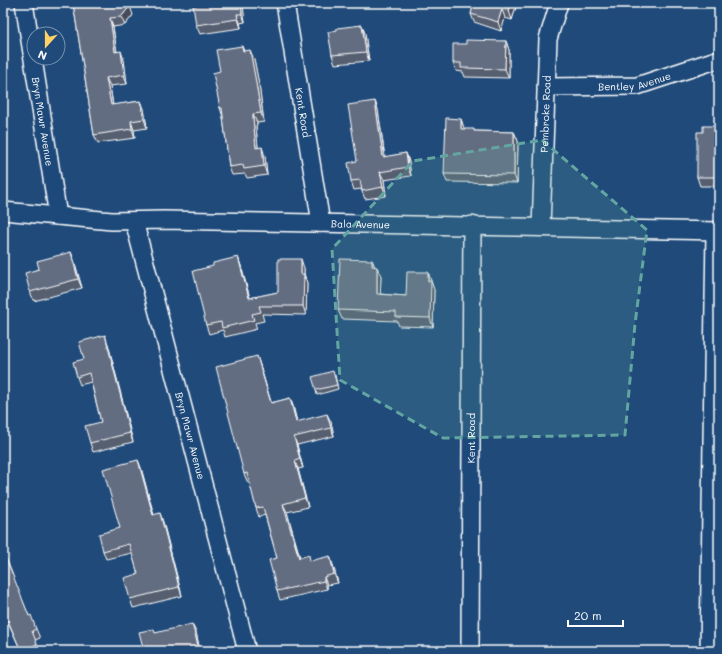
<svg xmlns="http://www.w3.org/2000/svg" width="722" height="654" font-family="Mali,sans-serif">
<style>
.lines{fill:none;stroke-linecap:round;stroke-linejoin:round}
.street-casing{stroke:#fff;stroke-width:20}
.street{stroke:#1f4a7a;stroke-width:17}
.wall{fill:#555e70;stroke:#fff}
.shaded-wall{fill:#454c5b;stroke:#fff}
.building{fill:#636d82;stroke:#fff}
.marked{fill:#63a6a1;fill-opacity:0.2;stroke:#63a6a1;stroke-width:3;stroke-dasharray:8 5;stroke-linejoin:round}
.labels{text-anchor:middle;stroke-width:4;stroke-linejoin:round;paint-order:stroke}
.street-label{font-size:10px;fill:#fff;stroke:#1f4a7a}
</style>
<rect width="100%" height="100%" fill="#1f4a7a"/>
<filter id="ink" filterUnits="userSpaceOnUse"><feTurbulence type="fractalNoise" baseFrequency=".025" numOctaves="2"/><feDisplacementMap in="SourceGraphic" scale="8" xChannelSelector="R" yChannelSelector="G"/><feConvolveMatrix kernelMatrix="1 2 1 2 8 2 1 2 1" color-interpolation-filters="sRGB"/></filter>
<g filter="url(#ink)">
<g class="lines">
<g class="street-casing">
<g id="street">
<path id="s1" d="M 24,3 L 58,216"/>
<path id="s2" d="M 285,3 L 321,223"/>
<path id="s3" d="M 546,87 L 637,86 L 719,59"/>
<path id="s4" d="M 3,211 L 112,221 L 164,220 L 719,231"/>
<path id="s5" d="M 134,221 L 247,651"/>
<path id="s6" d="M 541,227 L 548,39 L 559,3"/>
<path id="s7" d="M 470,651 L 472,225"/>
<polyline points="709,651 715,231"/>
</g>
</g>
<use href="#street" class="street"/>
</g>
<g class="wall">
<polygon points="73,3 133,15 125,25 113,27 117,52 124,60 127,84 110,86 113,105 141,101 144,109 147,128 134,130 135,138 98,143 94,135"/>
<polygon points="206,3 242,3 245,22 240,23 241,28 200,34 196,25"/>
<polygon points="474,3 517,3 512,20 505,18 501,31 474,22 471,14"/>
<polygon points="362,25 365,34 369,61 335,64 332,55 337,30"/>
<polygon points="506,41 509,50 509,78 465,77 463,72 456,71 453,63 466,44"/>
<polygon points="242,46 244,51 254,59 259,85 264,122 257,123 256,127 258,148 265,156 267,175 247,178 245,174 232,175 229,167 223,117 220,108 220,71"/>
<polygon points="375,101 378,110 385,157 406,153 409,162 411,176 384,180 386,196 365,199 361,189 354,190 351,181"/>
<polygon points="461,119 464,129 475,131 514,132 518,141 517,183 447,182 444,174"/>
<polygon points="719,130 719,186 700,186 697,177 703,132"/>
<polygon points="71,252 74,260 82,288 34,301 30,292 39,269"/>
<polygon points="238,257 241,266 250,298 278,292 304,268 304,274 307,283 306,315 262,314 264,321 255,323 257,329 225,337 223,330 209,334 206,325 213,266"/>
<polygon points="372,260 375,267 381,276 380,294 406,296 428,272 434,290 433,327 399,326 397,321 342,319 338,310"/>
<polygon points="108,344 133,442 93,452 90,443 101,422 91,382 80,385 77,377"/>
<polygon points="260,365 271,403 290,398 293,406 297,422 331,422 334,436 297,445 303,468 298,469 308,507 287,512 300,557 311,561 333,565 338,583 327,585 327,589 280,600 277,591 277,558 265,515 259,517 256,508 250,482 248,483 244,474"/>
<polygon points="335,375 338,389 317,395 316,390"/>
<polygon points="138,460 141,468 154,515 163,522 182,596 133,608 130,599 138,574 132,553 106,559 103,551 120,528"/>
<polygon points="3,553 29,616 36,629 40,638 35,640 40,651 21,651 4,613 3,613"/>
<polygon points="196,632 200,651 144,651 155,633"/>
</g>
<g class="shaded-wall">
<polygon points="241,3 242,3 243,5 245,22 242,14"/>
<polygon points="511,3 517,3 512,20 509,11"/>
<polygon points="130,6 133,15 125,25 121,17"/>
<polygon points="502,9 505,18 501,31 498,22"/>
<polygon points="237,14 240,23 241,28 238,19"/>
<polygon points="110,18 113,27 118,61 115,52"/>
<polygon points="362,25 365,34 369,61 366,52"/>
<polygon points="506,41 509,50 509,78 505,69"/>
<polygon points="250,50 254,59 259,85 264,122 261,113"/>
<polygon points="121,51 124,60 127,84 124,75"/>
<polygon points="106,78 110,86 114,114 111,105"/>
<polygon points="141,101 144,109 147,128 144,119"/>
<polygon points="375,101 378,110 386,166 383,157"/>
<polygon points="253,114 257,123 256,127 259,157 256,148 253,118"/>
<polygon points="461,119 464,128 464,138 461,129"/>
<polygon points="131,121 134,130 135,138 132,129"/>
<polygon points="514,132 518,141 517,183 514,175"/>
<polygon points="262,147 265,156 267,175 264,166"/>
<polygon points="406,153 409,162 411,176 408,167"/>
<polygon points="380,172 384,180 386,196 383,187"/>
<polygon points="71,252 74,260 82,288 78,279"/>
<polygon points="238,257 241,266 252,307 249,298"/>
<polygon points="301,259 304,268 304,279 304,274 307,283 306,315 303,306 301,274"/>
<polygon points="372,260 376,269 372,266"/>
<polygon points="377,267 381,276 380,303 377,294"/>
<polygon points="428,272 434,290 433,327 430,318 428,281"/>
<polygon points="105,335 108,344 133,442 130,433"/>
<polygon points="257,356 260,365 274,412 271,403"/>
<polygon points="290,398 293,406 299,430 296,422"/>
<polygon points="327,414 331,422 334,436 331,428"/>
<polygon points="294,437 297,445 303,468 300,459"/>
<polygon points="138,460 141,468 156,524 153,515"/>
<polygon points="295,461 298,469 308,507 305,498"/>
<polygon points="283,504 287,512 302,566 299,558"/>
<polygon points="160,513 163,522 182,596 179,587"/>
<polygon points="330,556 333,565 338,583 334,574"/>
<polygon points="324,577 327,585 327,589 324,581"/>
<polygon points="192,624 196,632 200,651 199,649"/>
</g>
<g class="building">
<polygon points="73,3 126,3 130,6 121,17 110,18 115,52 121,51 124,75 106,78 111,105 141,101 144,119 131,121 132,129 94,135"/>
<polygon points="206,3 241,3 242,14 237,14 238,19 196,25 193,6 206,4"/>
<polygon points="474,3 511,3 509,11 502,9 498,22 471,14"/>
<polygon points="362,25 366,52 332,55 328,32 337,30 337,28"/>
<polygon points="466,40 506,41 505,69 461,68 461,63 453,63 453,44 466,44"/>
<polygon points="242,46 243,51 250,50 255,77 261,113 253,114 253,118 256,148 262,147 264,166 244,169 243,165 229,167 222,108 220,108 213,73 220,71 216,50"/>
<polygon points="375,101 383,157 406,153 408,167 380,172 383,187 362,191 360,180 351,181 348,163 357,161 348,105"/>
<polygon points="446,118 461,119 461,129 474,129 474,131 514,132 514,175 444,174"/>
<polygon points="703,126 717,126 717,130 719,130 719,177 697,177 697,132 703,132"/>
<polygon points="71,252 78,279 30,292 25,273 39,269 37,261"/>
<polygon points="238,257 249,298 278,292 278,259 301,259 301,274 304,274 303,306 259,306 261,312 252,314 254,320 222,328 221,322 206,325 193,271 213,266 213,263"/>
<polygon points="340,259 372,260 372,266 377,267 377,294 406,296 407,272 428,272 428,281 431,281 430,318 396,317 396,312 338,310"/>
<polygon points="105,335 130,433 90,443 85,426 101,422 89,373 77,377 73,362 84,359 79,342"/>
<polygon points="257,356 271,403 290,398 296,422 327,414 331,428 294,437 300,459 295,461 305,498 283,504 299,558 309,555 310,561 330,556 334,574 324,577 324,581 277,591 269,560 277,558 263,507 256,508 247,473 244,474 216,367"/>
<polygon points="333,371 337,385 316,390 312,377"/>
<polygon points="138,460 153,515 160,513 179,587 130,599 124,578 138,574 129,544 103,551 99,534 120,528 103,469"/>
<polygon points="3,553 6,558 29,616 31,615 36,629 32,631 37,644 21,651 3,609"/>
<polygon points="192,624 199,649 191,651 144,651 139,632 154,629 155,633"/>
</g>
</g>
<path class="marked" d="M 542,140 L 647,230 L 635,324 L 625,435 L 443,438 L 340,380 L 332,249 L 413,161 Z"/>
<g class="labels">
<g class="street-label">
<text dy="4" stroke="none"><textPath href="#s3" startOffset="89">Bentley Avenue</textPath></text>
<text dy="4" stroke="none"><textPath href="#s2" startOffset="111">Kent Road</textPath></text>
<text dy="4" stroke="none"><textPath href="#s6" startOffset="113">Pembroke Road</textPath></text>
<text dy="4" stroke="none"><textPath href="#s1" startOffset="120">Bryn Mawr Avenue</textPath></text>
<text dy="4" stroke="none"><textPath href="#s4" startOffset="358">Bala Avenue</textPath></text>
<text dy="4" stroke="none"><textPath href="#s5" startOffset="222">Bryn Mawr Avenue</textPath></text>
<text dy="4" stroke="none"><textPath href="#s7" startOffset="213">Kent Road</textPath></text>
</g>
</g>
<rect width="722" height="654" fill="none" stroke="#1f4a7a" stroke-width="16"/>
<rect x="8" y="8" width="706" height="638" fill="none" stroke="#fff" stroke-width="1.5" filter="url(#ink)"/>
<g transform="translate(46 46) rotate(201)"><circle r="19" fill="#1f4a7a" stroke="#7992af"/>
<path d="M0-3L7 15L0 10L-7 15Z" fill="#ffd166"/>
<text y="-6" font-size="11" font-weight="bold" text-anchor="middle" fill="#ffffff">N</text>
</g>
<path d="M568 620v6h55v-6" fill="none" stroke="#ffffff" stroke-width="2"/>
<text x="574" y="620" font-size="12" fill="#ffffff" stroke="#1f4a7a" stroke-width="3" paint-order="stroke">20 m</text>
</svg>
